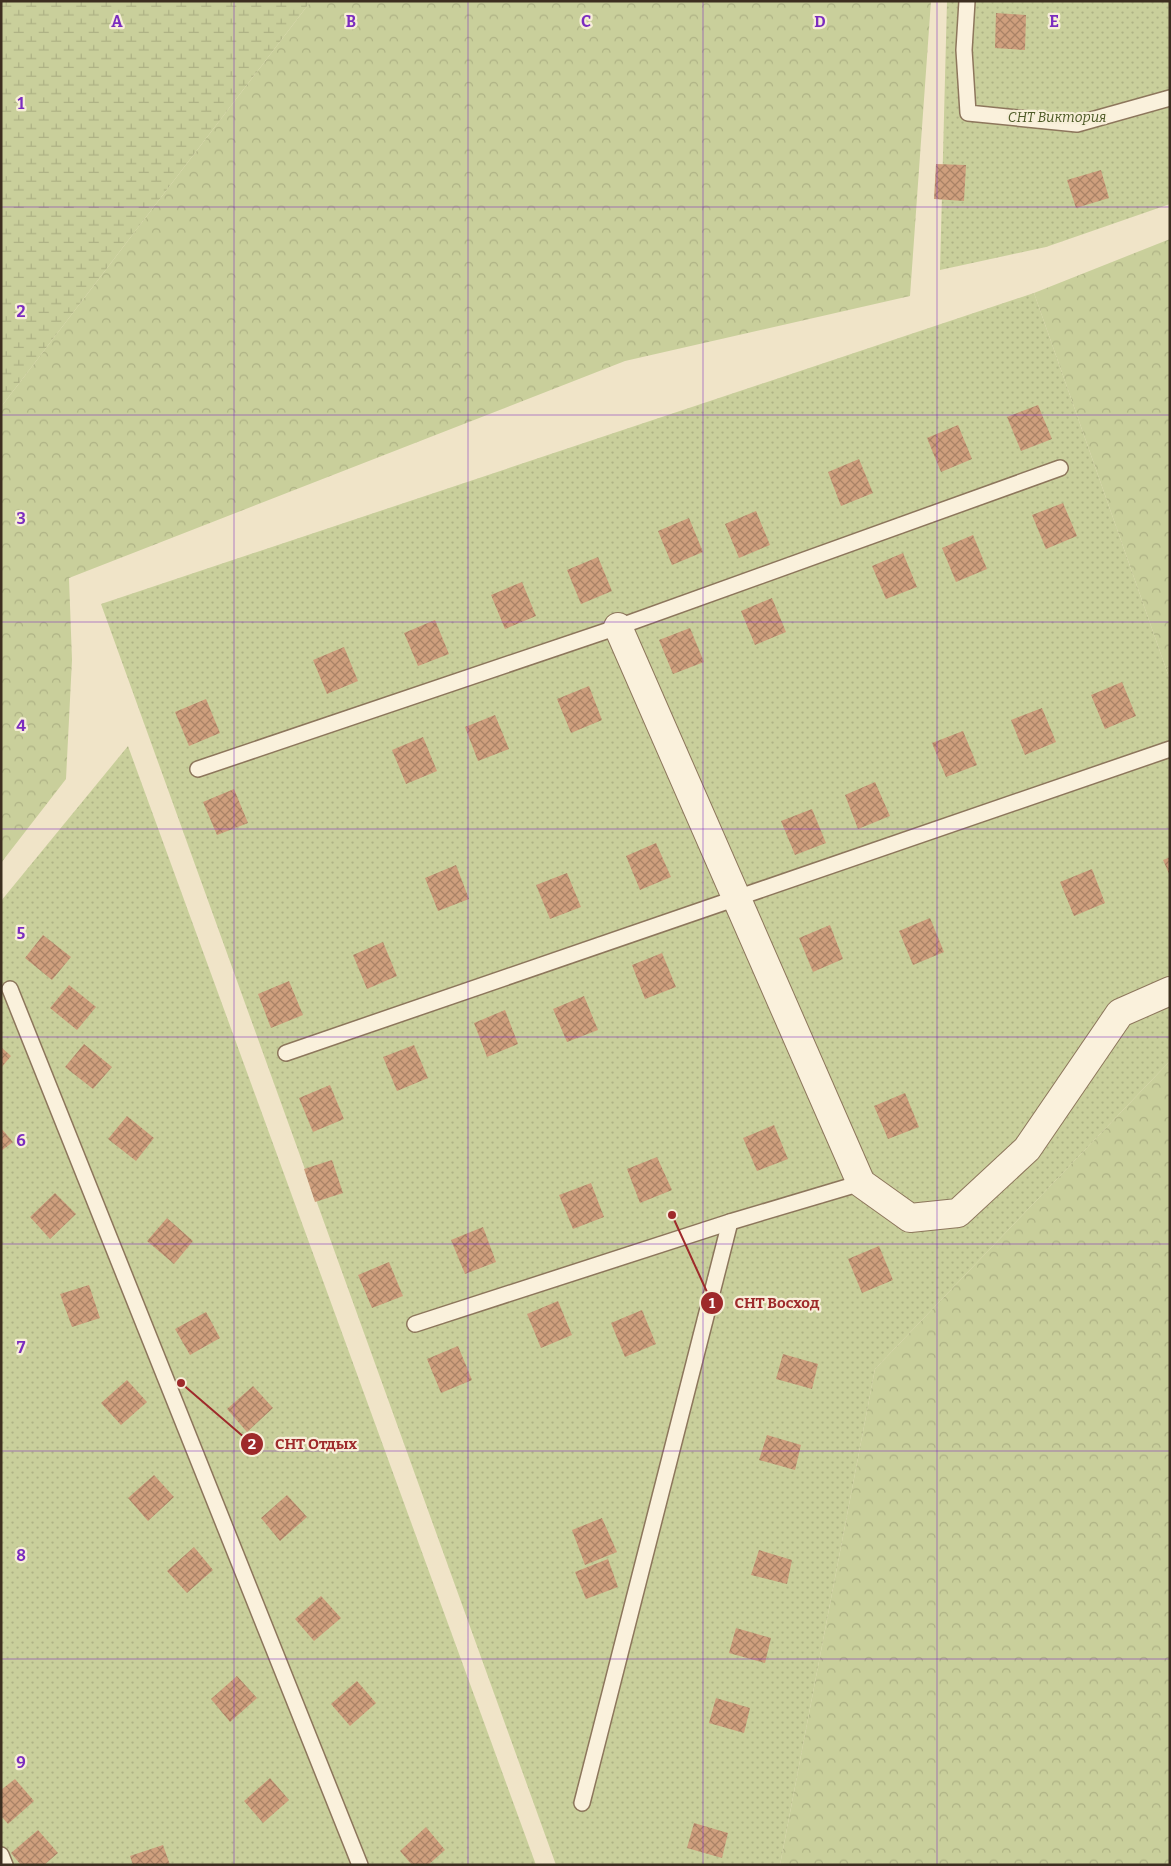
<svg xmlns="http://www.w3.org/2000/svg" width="1171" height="1866" font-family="Bitter,serif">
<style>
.forest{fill:url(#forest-crowns)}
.wetland{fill:url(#wetland-marsh)}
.park{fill:url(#park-dots)}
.building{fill:url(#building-cross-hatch)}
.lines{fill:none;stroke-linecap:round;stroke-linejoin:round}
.lane-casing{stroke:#8d765c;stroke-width:18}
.street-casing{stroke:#8d765c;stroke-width:30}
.lane{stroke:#faf1dc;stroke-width:15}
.street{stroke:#faf1dc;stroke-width:28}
.grid{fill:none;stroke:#7b2cbf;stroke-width:1;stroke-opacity:0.55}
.labels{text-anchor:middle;stroke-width:4.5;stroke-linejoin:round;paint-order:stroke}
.park-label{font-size:14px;font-style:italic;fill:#4d5a26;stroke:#f7eed8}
.grid-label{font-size:16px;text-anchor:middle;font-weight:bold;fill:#7b2cbf;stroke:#f7eed8;stroke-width:4.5;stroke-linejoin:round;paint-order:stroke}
.leader{fill:none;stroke:#9e2a2b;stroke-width:2}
.callout-dot{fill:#9e2a2b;stroke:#f7eed8;stroke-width:2}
.mark-label{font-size:15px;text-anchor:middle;font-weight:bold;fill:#fff}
.callout-label{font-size:15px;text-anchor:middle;font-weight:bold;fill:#9e2a2b;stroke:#f7eed8;stroke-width:4.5;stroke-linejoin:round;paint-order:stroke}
</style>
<defs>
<pattern id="forest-crowns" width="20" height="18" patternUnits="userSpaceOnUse" patternTransform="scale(1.25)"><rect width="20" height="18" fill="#c9cf9b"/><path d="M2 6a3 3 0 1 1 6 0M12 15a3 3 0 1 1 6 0" fill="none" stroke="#aeb285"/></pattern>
<pattern id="wetland-marsh" width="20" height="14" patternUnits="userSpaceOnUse" patternTransform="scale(1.25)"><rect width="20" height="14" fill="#c9cf9b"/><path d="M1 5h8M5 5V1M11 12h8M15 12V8" fill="none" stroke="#aeb285"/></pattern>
<pattern id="park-dots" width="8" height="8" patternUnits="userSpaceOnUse" patternTransform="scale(1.25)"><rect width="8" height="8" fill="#c9cf9b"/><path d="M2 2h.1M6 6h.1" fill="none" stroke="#aeb285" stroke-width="1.8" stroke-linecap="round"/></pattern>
<pattern id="building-cross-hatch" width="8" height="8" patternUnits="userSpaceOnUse" patternTransform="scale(1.25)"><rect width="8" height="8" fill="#cf9f7d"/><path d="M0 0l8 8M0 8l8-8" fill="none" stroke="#a98266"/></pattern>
</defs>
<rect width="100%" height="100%" fill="#f0e4c8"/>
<g class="forest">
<polygon points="311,1 931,1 910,296 625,361 69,578 72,660 66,779 1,863 1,407"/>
<polygon points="1170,239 1170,680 1034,293"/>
<polygon points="1170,1061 1170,1865 780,1865 875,1369"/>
</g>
<polygon class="wetland" points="1,1 311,1 1,407"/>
<g class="park">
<polygon points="947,1 1170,1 1170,204 1046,247 940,270"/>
<polygon points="1034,293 1170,680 1170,1061 875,1369 780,1865 556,1865 101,604"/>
<polygon points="128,746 536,1865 1,1865 1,901"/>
</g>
<g class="building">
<polygon points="996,13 1026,15 1025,50 995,48"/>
<polygon points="936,164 966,165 964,201 934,199"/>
<polygon points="1101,170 1109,198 1076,208 1067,180"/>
<polygon points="1038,405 1052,439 1021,451 1007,417"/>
<polygon points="958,425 972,459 941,472 927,438"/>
<polygon points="859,459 873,493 841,506 828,472"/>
<polygon points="1063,503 1077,536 1046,549 1032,515"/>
<polygon points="756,511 770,545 739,558 725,524"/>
<polygon points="689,518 703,552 672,565 658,531"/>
<polygon points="973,535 987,569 956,582 942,548"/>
<polygon points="903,553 917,587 886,599 872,566"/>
<polygon points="598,557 612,591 581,604 567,570"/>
<polygon points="522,582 536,616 505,629 491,595"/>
<polygon points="772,598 786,632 755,645 741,611"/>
<polygon points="435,620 449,654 418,666 404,633"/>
<polygon points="690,628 704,662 673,674 659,640"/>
<polygon points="344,647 358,681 327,694 313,660"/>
<polygon points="1122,682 1136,716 1105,729 1091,695"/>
<polygon points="589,686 602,720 571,733 557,699"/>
<polygon points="206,699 220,733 189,746 175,712"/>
<polygon points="1042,708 1056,742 1025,755 1011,720"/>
<polygon points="495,715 509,749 478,761 465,727"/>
<polygon points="963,731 977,765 946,777 932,743"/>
<polygon points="423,737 437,771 406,784 392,750"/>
<polygon points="875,782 890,816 858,829 845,795"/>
<polygon points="234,789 248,823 217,835 203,802"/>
<polygon points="812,809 826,843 795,855 781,821"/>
<polygon points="656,843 671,877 640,890 626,856"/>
<polygon points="1170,857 1170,876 1163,860"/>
<polygon points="456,865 469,899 438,911 425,878"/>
<polygon points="1092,869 1105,903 1074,916 1060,882"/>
<polygon points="567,873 581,907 550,919 536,885"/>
<polygon points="930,918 944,952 913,965 899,931"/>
<polygon points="830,925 843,959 813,972 799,938"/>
<polygon points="43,935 71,957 52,980 25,958"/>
<polygon points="383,942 397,976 367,989 353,955"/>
<polygon points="662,953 676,987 645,999 632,965"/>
<polygon points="289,981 303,1015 271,1028 258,994"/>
<polygon points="69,985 96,1007 77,1030 50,1008"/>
<polygon points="584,996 598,1030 567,1042 553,1009"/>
<polygon points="505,1010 518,1044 487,1057 474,1023"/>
<polygon points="84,1044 112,1067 93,1089 65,1067"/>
<polygon points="414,1045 428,1078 397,1091 383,1057"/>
<polygon points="1,1047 11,1056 1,1068"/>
<polygon points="330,1085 344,1119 313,1132 299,1098"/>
<polygon points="905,1093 919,1127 888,1139 874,1106"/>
<polygon points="127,1116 154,1138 136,1161 108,1139"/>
<polygon points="774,1125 788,1159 757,1171 743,1138"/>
<polygon points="1,1128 13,1142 1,1151"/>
<polygon points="657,1157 672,1190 640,1203 627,1169"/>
<polygon points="332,1160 343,1193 315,1202 304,1169"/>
<polygon points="591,1183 604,1217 573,1229 559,1195"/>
<polygon points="55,1193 76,1214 50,1239 30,1217"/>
<polygon points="167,1218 193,1241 174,1264 147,1241"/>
<polygon points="483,1227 496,1262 465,1274 451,1240"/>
<polygon points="879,1246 893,1280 862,1293 848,1259"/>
<polygon points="389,1262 403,1296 372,1308 358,1275"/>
<polygon points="89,1285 100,1318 72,1327 60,1294"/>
<polygon points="558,1301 572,1335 541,1348 527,1314"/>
<polygon points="642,1310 656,1344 625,1357 611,1323"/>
<polygon points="206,1312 220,1338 190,1355 175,1329"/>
<polygon points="458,1346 472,1380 441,1393 427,1359"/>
<polygon points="783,1354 818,1364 812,1389 776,1379"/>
<polygon points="127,1380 147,1402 121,1425 101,1403"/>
<polygon points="253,1386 273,1408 247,1432 227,1409"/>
<polygon points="767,1435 801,1445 795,1470 759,1460"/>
<polygon points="154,1475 174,1497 148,1521 128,1498"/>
<polygon points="287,1495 307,1517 280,1541 261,1518"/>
<polygon points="602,1518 617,1552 585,1565 572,1530"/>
<polygon points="194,1547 213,1570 187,1593 167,1571"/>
<polygon points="759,1550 792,1560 787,1584 751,1575"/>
<polygon points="608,1559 618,1587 586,1599 575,1572"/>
<polygon points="321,1596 341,1618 314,1641 295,1619"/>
<polygon points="736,1628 771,1638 765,1663 729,1653"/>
<polygon points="237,1676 257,1698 230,1722 211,1699"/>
<polygon points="357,1681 376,1703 350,1726 331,1704"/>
<polygon points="716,1698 750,1708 744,1733 709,1723"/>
<polygon points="270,1778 289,1800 263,1823 244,1801"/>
<polygon points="15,1779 34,1801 8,1824 1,1816 1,1790"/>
<polygon points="694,1823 728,1833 722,1858 687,1848"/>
<polygon points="426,1827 445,1850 428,1865 412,1865 400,1851"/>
<polygon points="38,1830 58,1853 44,1865 21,1865 11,1853"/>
<polygon points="163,1845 170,1865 133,1865 130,1856"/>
</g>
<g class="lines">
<g class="lane-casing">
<g id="lane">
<polyline points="967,1 964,50 968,113 1077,124 1170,98"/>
<polyline points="198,769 618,627 1060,468"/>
<polyline points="10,989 360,1865"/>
<polyline points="286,1053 1170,749"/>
<polyline points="415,1324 730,1222 861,1183"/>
<polyline points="582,1803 730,1222"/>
<polyline points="1,1855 5,1865"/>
</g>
</g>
<g class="street-casing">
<polyline id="street" points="618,627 861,1183 910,1218 958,1213 1027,1149 1120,1013 1170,991"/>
</g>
<use href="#lane" class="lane"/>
<use href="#street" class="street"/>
</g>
<path class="grid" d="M 234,1 L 234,1865M 468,1 L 468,1865M 703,1 L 703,1865M 937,1 L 937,1865M 1,207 L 1170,207M 1,415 L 1170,415M 1,622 L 1170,622M 1,829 L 1170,829M 1,1037 L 1170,1037M 1,1244 L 1170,1244M 1,1451 L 1170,1451M 1,1659 L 1170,1659"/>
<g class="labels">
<g class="park-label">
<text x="1057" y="122">СНТ Виктория</text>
</g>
</g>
<g class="grid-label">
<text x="117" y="27">A</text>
<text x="351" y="27">B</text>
<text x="586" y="27">C</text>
<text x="820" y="27">D</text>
<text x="1054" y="27">E</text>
<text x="21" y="109">1</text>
<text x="21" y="317">2</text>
<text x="21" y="524">3</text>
<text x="21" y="731">4</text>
<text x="21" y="939">5</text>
<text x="21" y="1146">6</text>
<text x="21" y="1353">7</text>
<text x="21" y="1561">8</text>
<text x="21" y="1768">9</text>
</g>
<path class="leader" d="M672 1215L712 1303M181 1383L252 1444"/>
<g class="callout-dot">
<circle cx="672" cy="1215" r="5"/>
<circle cx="181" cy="1383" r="5"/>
<circle cx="712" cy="1303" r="12"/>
<circle cx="252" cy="1444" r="12"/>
</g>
<g class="mark-label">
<text x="712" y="1308">1</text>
<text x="252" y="1449">2</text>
</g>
<g class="callout-label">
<text x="777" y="1308">СНТ Восход</text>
<text x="316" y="1449">СНТ Отдых</text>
</g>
<rect width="1171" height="1866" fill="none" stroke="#3d2e20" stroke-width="5"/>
</svg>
